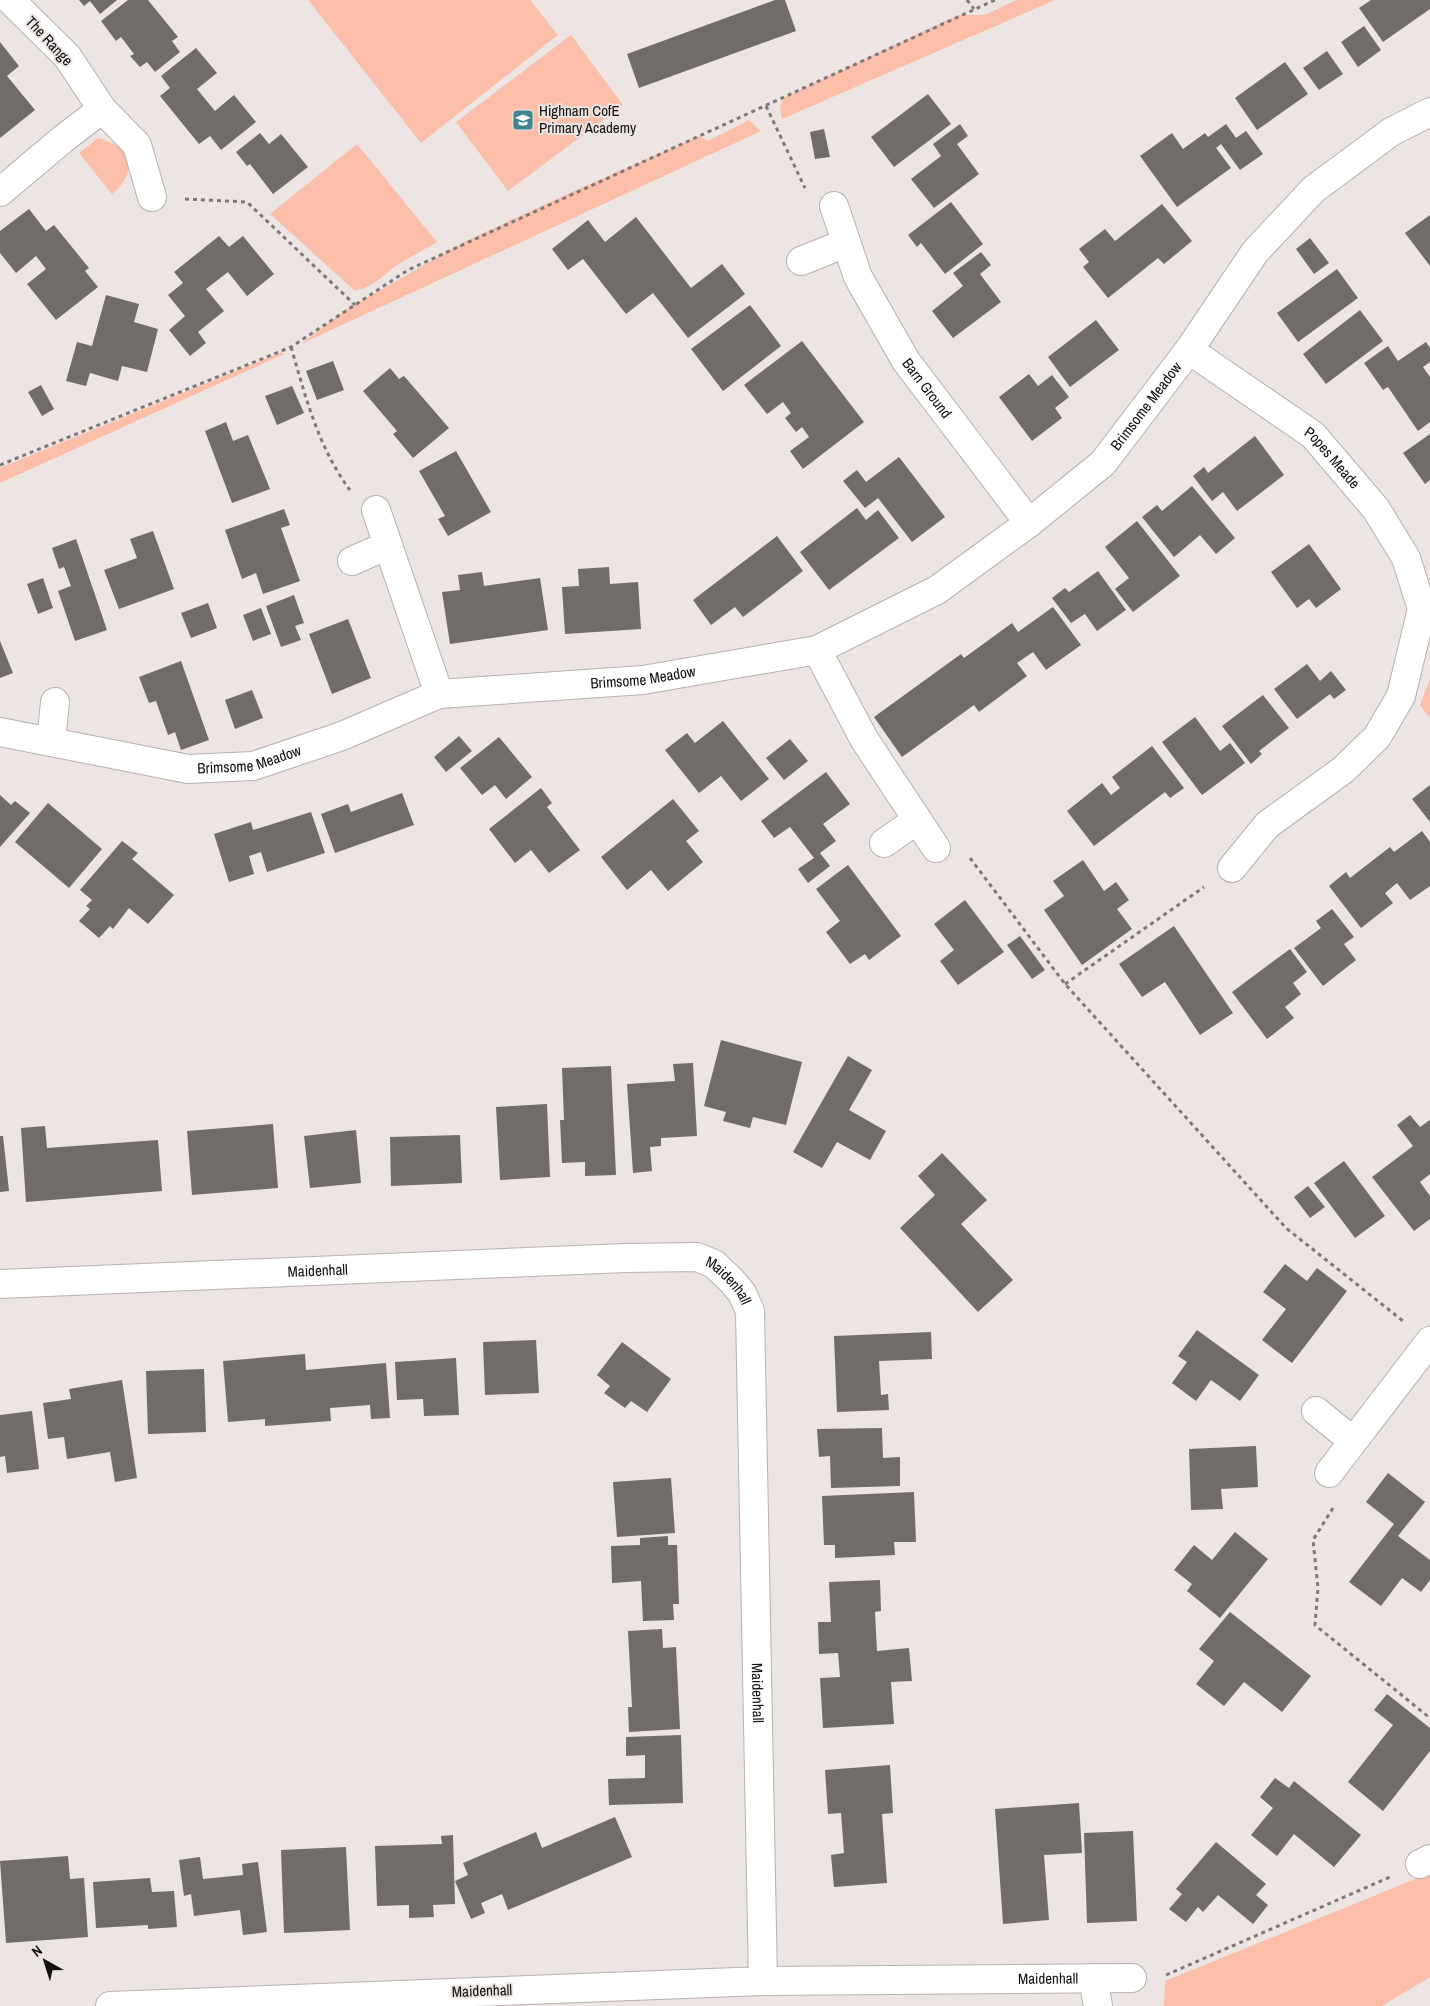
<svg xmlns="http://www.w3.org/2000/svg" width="1430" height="2006" font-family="'Archivo Narrow',sans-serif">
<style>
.green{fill:#fbbea9}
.building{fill:#716b69}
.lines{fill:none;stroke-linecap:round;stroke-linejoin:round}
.street-casing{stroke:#b7b1af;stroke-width:30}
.path{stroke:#7e7978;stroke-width:3;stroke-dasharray:4 4;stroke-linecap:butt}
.street{stroke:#fff;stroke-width:28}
.labels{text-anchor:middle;stroke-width:4;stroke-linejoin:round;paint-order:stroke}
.street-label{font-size:15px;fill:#131110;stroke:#ece5e3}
.poi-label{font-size:15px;fill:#131110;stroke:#ece5e3;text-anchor:start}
</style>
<rect width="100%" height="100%" fill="#ece5e3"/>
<g class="green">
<polygon points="308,0 530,0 558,35 421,143"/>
<polygon points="1016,0 1055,0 782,119 780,108 783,98 958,15 985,15"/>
<polygon points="571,35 623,105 508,191 456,122"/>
<polygon points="749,120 761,131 301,344 344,311 466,241 572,192 699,136 708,141"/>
<path d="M 98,138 C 133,146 139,172 112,194 L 79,153 Z"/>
<path d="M 357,144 L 437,242 C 425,249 412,256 400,263 C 386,272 371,290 354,290 L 270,214 Z"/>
<polygon points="282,352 284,354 0,483 0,468"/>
<polygon points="1430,679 1430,718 1420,705"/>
<polygon points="1430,1873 1430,1977 1382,2006 1164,2006 1165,1981"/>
</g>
<g class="building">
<polygon points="79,0 117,0 100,14 90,1 84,6"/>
<polygon points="128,0 148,0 178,37 172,41 180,52 155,72 147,62 140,67 130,56 134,54 121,37 116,41 101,21"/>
<polygon points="775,0 785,0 796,31 639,88 627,54"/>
<polygon points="1371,0 1430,0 1430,9 1383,42 1359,8"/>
<polygon points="1364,26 1381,50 1358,67 1341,42"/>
<polygon points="0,42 19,66 7,76 35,110 0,138"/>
<polygon points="196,48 217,73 197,89 215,111 234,95 256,122 221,150 210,136 199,144 160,96 170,88 161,76"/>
<polygon points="1327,51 1343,74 1319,90 1303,68"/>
<polygon points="1285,62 1308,94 1257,130 1235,98"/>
<polygon points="928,94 951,124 894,167 871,137"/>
<polygon points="960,124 968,136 957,144 979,174 934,208 911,179 941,156 933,144"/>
<polygon points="1226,124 1236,138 1246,131 1263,154 1240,170 1221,144 1216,148 1231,168 1177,207 1140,156 1172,133 1183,149 1205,133 1208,137"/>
<polygon points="824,129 830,157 815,159 810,132"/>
<polygon points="260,133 269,144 281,134 308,167 273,194 250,164 247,166 236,152"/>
<polygon points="951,202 983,244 945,274 921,243 917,247 908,235"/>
<polygon points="1162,204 1192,241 1164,264 1158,258 1108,298 1083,267 1089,262 1079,249 1105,229 1115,241"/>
<polygon points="29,209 46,231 54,225 89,268 85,271 98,287 56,320 27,284 46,269 36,256 16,273 0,253 0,231"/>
<polygon points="1430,215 1430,266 1405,233"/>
<polygon points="636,217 691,288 722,264 745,294 688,338 653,293 626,314 583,259 568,270 552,249 588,220 605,242"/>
<polygon points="219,236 229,247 243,236 274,274 247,296 228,272 206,289 224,311 198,332 206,343 190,356 169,330 185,316 168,295 183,283 174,272"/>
<polygon points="1310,238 1329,263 1314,274 1296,249"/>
<polygon points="981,252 991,265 980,274 1001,302 953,338 932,311 963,286 953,273"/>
<polygon points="1337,269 1358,298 1298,342 1277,313"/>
<polygon points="106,295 139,304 134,322 158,329 147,372 122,366 118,381 90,373 86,386 66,381 77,342 92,346"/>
<polygon points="750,305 781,346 723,391 691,349"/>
<polygon points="1360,310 1383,341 1326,384 1303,354"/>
<polygon points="1096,320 1119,350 1070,387 1048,357"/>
<polygon points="802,341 864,422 803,469 790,451 809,437 802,427 796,432 785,418 791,413 783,402 767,414 744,385"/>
<polygon points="1426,342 1430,348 1430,362 1423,367 1430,377 1430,422 1418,431 1388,387 1383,390 1364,363 1388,346 1398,361"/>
<polygon points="333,361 344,390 317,400 306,371"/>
<polygon points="390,368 399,379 404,376 449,428 413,458 393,434 397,431 363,391"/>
<polygon points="1029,374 1038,386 1052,375 1069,397 1055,408 1062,418 1032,441 999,397"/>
<polygon points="41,385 54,409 42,416 28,392"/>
<polygon points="292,386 304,413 277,425 265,396"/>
<polygon points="226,422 233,441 248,435 270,489 232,503 205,431"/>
<polygon points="1430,434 1430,480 1425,484 1403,453"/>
<polygon points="1255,436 1284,475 1237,511 1223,492 1212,501 1193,476 1204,467 1208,473"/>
<polygon points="456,451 491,512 448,536 438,519 445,516 419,471"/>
<polygon points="899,457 945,517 912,542 878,498 865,508 843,481 857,470 866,482"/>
<polygon points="1192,486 1235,538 1216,554 1200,535 1174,557 1142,517 1157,505 1162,511"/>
<polygon points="857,508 866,520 878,510 899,538 829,590 800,552"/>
<polygon points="284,509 290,525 281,528 300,581 263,594 256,573 242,579 225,530"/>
<polygon points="1137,521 1180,576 1133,612 1115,589 1129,578 1105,547"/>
<polygon points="153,531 174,589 119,609 104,570 137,558 130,539"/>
<polygon points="777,536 803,571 743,617 735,607 711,625 693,600"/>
<polygon points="76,539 107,630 75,641 58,591 71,586 64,567 59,569 52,548"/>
<polygon points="1309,544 1341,589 1316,608 1309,599 1297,608 1271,572"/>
<polygon points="609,567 610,584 638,582 641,629 565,634 562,587 579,586 578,569"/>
<polygon points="1098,571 1126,610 1097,631 1085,614 1071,623 1052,598 1065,588 1069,592"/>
<polygon points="482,572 484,586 540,578 548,630 450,644 442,592 460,590 458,575"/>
<polygon points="43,578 53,608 38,614 27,584"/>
<polygon points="294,595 304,623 295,626 301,640 281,647 266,606"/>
<polygon points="208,603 217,628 191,638 181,613"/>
<polygon points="1053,607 1081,645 1046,670 1033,652 1017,663 1027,676 979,712 974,705 902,757 874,717 961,654 964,658 1012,623 1018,632"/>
<polygon points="261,608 271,634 253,641 243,615"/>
<polygon points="348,619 371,678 332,694 309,634"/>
<polygon points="0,641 13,673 0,678"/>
<polygon points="181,661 209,740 181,750 175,732 168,735 156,701 149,703 139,677"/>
<polygon points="1307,664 1320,681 1331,671 1346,690 1334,699 1330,694 1297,719 1274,689"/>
<polygon points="252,690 263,718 235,729 225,700"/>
<polygon points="1263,695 1289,728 1259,751 1262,754 1251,764 1222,726"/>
<polygon points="1195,717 1220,751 1230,743 1245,763 1202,795 1162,742"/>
<polygon points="723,721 769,779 741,801 721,776 699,793 665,750 687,733 695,743"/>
<polygon points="459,736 472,751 446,772 434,757"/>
<polygon points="499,737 532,777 506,799 495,785 482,795 460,768"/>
<polygon points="790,739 808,761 784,780 766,758"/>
<polygon points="1152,746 1184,788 1170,798 1165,792 1094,846 1067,811 1102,783 1111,795 1120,788 1112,777"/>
<polygon points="826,772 850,804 823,824 836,841 820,853 830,866 808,883 798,869 814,858 790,827 774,838 761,821"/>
<polygon points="1430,785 1430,822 1412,799"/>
<polygon points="541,788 552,803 547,807 580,850 549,873 531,850 515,863 489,829"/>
<polygon points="402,793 414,825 335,853 321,814 348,804 351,812"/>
<polygon points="0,795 11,805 15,801 30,813 0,847"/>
<polygon points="673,799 699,831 686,841 703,862 668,891 651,870 627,890 601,857"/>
<polygon points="48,803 102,849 69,888 15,842"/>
<polygon points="311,812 325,853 267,872 261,852 249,856 254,874 229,882 214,834 251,822 253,830"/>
<polygon points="1422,831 1430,842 1430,886 1410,900 1397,883 1385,893 1393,903 1361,928 1329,886 1346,872 1350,878 1390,847 1394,852"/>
<polygon points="122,841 138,853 132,859 174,895 148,924 129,908 113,929 110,926 99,938 79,921 90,909 86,906 92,900 80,890"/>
<polygon points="1083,860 1104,891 1116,882 1129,900 1117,909 1132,929 1082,965 1044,910 1064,896 1053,881"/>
<polygon points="848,865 901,936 869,960 865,954 850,964 826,932 840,921 816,889"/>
<polygon points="965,900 1004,952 958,985 940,961 954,950 934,924"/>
<polygon points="1332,909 1354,937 1344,944 1356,960 1323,986 1294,948 1321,928 1316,921"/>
<polygon points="1174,926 1233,1013 1200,1035 1165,982 1142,997 1119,964"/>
<polygon points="1020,936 1045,970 1032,979 1007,945"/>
<polygon points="1290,949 1307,972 1293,983 1301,994 1285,1007 1294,1018 1267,1039 1232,992"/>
<polygon points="721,1040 802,1062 786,1125 753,1117 750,1128 723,1121 726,1112 704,1106"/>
<polygon points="848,1056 872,1070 849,1110 886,1131 870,1160 837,1142 822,1168 793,1152"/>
<polygon points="693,1063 697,1136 661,1138 661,1146 650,1147 652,1171 633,1173 627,1084 675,1081 673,1064"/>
<polygon points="611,1066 616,1175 585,1176 585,1162 562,1163 560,1120 564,1120 562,1068"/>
<polygon points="547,1104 550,1177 500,1180 496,1107"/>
<polygon points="1410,1115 1420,1127 1430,1120 1430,1174 1420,1182 1430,1196 1430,1219 1414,1231 1372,1177 1413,1146 1397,1125"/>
<polygon points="273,1124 278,1188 192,1195 187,1131"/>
<polygon points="45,1126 47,1148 158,1140 162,1191 26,1202 21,1128"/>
<polygon points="356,1130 361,1183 310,1188 304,1136"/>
<polygon points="460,1135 462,1183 391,1186 390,1137"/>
<polygon points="0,1136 3,1136 9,1191 0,1192"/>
<polygon points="942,1153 987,1200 961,1224 1013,1280 978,1312 900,1228 935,1195 918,1176"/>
<polygon points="1344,1161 1385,1216 1355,1238 1314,1183"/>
<polygon points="1308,1186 1325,1207 1310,1218 1294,1197"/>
<polygon points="1285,1264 1307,1281 1317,1268 1347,1291 1292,1363 1262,1340 1286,1309 1263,1292"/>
<polygon points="1197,1330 1259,1375 1240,1401 1211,1380 1196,1401 1172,1383 1187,1362 1178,1356"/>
<polygon points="931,1332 932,1359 879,1361 881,1395 888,1394 889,1410 837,1412 834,1336"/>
<polygon points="536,1340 539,1393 485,1395 483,1342"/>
<polygon points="622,1342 671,1379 647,1412 631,1401 625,1408 604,1393 610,1386 597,1375"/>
<polygon points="305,1354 306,1370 386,1363 390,1418 371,1419 370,1405 330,1408 331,1421 265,1426 265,1419 228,1422 223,1361"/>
<polygon points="456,1358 459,1415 424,1416 423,1399 397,1400 395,1362"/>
<polygon points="204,1369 206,1432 148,1434 146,1371"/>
<polygon points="122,1380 137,1478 115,1482 110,1452 67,1459 64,1437 48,1439 43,1403 71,1399 69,1389"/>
<polygon points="32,1411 39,1469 7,1473 5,1456 0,1457 0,1415"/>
<polygon points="882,1428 883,1458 900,1457 900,1486 831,1488 830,1456 819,1457 817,1429"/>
<polygon points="1256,1446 1258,1487 1221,1489 1223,1509 1191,1510 1189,1449"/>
<polygon points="1388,1473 1425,1502 1398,1536 1430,1560 1430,1580 1421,1592 1402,1578 1381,1606 1349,1582 1394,1524 1366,1502"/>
<polygon points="671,1478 675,1533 617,1537 613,1482"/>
<polygon points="914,1492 916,1542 894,1542 895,1555 835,1558 835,1545 824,1545 822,1496"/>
<polygon points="1235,1532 1268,1559 1220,1618 1187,1591 1192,1584 1174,1570 1194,1545 1212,1560"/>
<polygon points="668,1536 668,1545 677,1545 679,1604 673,1604 674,1620 643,1621 641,1581 612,1583 611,1546 640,1545 640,1538"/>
<polygon points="880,1580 881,1611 875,1612 877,1651 909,1648 912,1681 891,1682 894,1724 823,1728 820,1678 840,1677 838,1653 819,1654 818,1622 831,1622 829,1582"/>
<polygon points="1230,1612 1311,1676 1282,1712 1244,1682 1224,1706 1196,1684 1214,1661 1199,1649"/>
<polygon points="662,1629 663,1648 676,1647 680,1729 629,1732 628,1707 632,1707 628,1631"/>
<polygon points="1387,1694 1430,1728 1430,1751 1383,1811 1348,1782 1393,1725 1374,1710"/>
<polygon points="681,1735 683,1803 609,1805 608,1779 645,1778 645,1755 626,1756 626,1737"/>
<polygon points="890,1765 893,1813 882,1814 887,1883 834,1887 831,1855 844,1853 841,1813 828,1814 825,1770"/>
<polygon points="1275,1778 1289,1788 1294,1781 1361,1835 1334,1867 1294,1834 1277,1856 1251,1835 1273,1808 1260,1797"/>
<polygon points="1079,1803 1082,1853 1044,1855 1049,1920 1003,1924 995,1809"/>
<polygon points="615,1817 632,1857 508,1910 502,1894 481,1903 485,1913 471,1919 455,1881 468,1875 463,1863 536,1832 542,1848"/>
<polygon points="1133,1831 1137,1921 1087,1923 1084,1833"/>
<polygon points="453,1835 455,1904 433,1905 434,1917 409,1918 409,1905 377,1906 375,1846 442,1844 441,1836"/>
<polygon points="1216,1842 1266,1884 1256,1895 1268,1905 1253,1924 1218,1895 1203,1912 1198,1907 1186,1922 1169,1909 1182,1894 1176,1889"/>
<polygon points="346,1847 350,1930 284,1933 281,1850"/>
<polygon points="68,1856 70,1879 84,1878 88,1937 6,1943 0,1861"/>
<polygon points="200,1857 203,1879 243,1875 242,1864 258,1862 267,1932 243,1935 240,1910 194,1916 191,1894 184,1896 179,1860"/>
<polygon points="150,1878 152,1892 174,1891 177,1927 148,1929 148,1925 96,1928 93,1882"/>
</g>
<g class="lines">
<g class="street-casing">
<g id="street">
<polyline points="102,109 137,145 152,197"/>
<polyline points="0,192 63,139 102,109 67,56 10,0"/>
<path id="s1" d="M 834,206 L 858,277 L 906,361 L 1029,523"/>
<polyline points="801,261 846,243"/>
<path id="s2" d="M 1189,350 L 1313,435 L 1376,509 L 1406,558 L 1422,609 L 1401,696 L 1377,737 L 1343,770 L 1267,825 L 1232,868"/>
<polyline points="376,510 439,694"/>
<polyline points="352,561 388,545"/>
<polyline points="817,650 864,739 936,848"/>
<path id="s3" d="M 0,732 L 188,769 L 253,766 L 342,736 L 439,694 L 643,680 L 817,650 L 937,590 L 1029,523 L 1103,463 L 1189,350 L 1255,252 L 1314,189 L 1391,132 L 1430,112"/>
<polyline points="51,742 55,702"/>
<polyline points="884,843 917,820"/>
<path id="s4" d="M 0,1284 L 625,1258 L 697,1257 L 714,1264 L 731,1280 L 742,1293 L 750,1311 L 763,1981 L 110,2006"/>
<polyline points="1316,1411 1353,1441"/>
<polyline points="1329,1473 1430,1341"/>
<polyline points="1420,1864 1430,1859"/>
<polyline points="1093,1978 1098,2006"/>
<path id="s5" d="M 763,1981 L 1132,1978"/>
</g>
</g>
<g class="path">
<polyline points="967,0 974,9"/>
<polyline points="766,106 805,188"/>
<polyline points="185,199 247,202 355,305"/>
<path d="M 291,347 C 306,398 318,447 350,490"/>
<polyline points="0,465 291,347 408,270 995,0"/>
<polyline points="970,858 1065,984 1286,1228 1403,1321"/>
<polyline points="1065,984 1204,887"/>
<polyline points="1333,1508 1313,1540 1318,1588 1315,1625 1430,1718"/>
<polyline points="1166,1975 1390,1877"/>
</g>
<use href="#street" class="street"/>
</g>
<defs>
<g id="school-square" transform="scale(1.125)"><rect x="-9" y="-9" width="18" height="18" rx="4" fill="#3f8590" stroke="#ece5e3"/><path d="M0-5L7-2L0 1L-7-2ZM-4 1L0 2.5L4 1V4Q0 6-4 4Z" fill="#fff"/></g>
</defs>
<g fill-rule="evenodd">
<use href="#school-square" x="523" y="120"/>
</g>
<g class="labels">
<g class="street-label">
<text transform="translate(49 41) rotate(47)" y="5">The Range</text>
<text dy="5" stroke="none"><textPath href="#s1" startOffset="206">Barn Ground</textPath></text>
<text dy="5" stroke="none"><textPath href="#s3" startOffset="1252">Brimsome Meadow</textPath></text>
<text dy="5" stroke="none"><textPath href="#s2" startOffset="180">Popes Meade</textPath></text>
<text dy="5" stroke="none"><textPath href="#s3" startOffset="661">Brimsome Meadow</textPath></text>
<text dy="5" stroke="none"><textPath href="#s3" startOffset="254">Brimsome Meadow</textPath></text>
<text dy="5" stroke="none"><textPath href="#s4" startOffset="318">Maidenhall</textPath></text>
<text dy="5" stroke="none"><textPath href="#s4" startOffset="738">Maidenhall</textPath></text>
<text dy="5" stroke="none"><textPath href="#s4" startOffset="1158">Maidenhall</textPath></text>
<text dy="5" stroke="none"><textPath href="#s5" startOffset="285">Maidenhall</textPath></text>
<text transform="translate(482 1991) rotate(-2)" y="5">Maidenhall</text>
</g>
<g class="poi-label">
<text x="539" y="116">Highnam CofE<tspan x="539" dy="17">Primary Academy</tspan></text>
</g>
</g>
<g transform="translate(45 1961) rotate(321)" stroke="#ece5e3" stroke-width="4" paint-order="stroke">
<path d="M0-4L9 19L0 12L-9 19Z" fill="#131110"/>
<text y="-8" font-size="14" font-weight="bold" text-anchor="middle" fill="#131110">N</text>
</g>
</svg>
